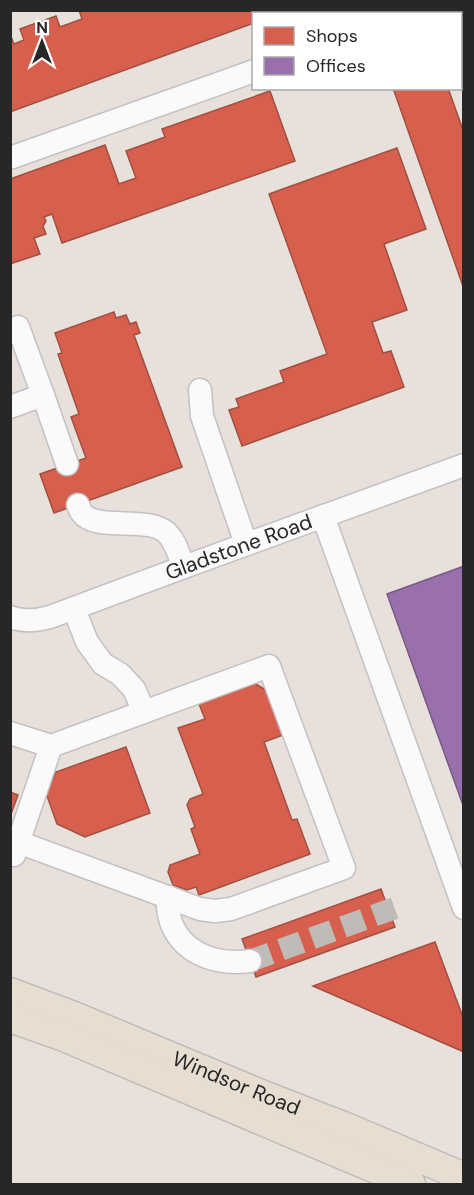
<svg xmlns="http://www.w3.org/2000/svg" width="474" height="1195" font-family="'DM Sans',sans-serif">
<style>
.shops{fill:#d6604d;stroke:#a24f42;stroke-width:1.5}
.offices{fill:#9970ab;stroke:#775a83;stroke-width:1.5}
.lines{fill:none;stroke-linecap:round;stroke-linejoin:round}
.minor-tunnel{stroke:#c1bbb7;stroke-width:22;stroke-dasharray:22 11;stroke-linecap:butt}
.minor-casing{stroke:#c3c1c3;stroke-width:25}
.major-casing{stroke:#bfbcbb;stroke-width:31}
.minor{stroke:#fbfafa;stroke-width:22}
.major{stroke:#e7ddd0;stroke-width:28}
.labels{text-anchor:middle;stroke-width:6;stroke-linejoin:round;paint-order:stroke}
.street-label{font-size:21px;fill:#272727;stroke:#fff}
</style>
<rect width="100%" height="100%" fill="#e7e0db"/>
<g class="shops">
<polygon points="79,10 288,10 280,14 254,14 254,23 10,112 10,34 14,44 24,40 20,29 56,16 60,27 82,19"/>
<polygon points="366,10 415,10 416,14 367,14"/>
<polygon points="393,88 448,88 464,133 464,289"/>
<polygon points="270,91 295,161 62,243 52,214 44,217 46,221 43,226 46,234 34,238 40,254 10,264 10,179 105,145 119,184 136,178 126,151 165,137 162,129"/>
<polygon points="397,148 426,229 384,244 407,310 372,322 383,353 391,351 404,387 242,446 229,410 239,407 236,399 284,382 280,371 327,354 269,194"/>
<polygon points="114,312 116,318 126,315 130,324 136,322 140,333 134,335 182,467 54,513 40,474 86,458 71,417 79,414 58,354 62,353 55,333"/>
<polygon points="254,683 266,690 283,735 264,742 292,820 297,819 310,854 199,895 196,887 187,890 173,885 168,872 170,865 200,854 191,829 195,827 187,805 190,799 203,794 178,728 205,719 199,704"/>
<polygon points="126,747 150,813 85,837 57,824 46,793 56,772"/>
<polygon points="10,792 18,795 10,817"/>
<polygon points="381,889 395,927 256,977 242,939"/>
<polygon points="435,942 464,1020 464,1052 313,986"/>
</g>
<polygon class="offices" points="464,566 464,808 387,594"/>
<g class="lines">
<polyline class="minor-tunnel" points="250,961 395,908"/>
<g class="minor-casing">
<g id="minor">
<polyline points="435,10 436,14"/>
<polyline points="460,53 464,62"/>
<polyline points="10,158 254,71"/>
<polyline points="18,327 43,395"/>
<polyline points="200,390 202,416 246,544"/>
<polyline points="10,407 43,395 67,464"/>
<path d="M 78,505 C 79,507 80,511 82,513 C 96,532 148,515 167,533 C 176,542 179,556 184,567"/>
<polyline points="323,516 464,908"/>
<polyline points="74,609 87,642 103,664 120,674 134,689 144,712"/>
<path id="s1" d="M 10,617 C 24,622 36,621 50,617 L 184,567 L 464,465"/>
<polyline points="10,733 51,746 14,855 12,854"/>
<polyline points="18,842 200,909 215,911 231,909 344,868 269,666 51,746"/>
<path d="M 168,897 C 165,945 207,967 250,961"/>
</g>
</g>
<g class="major-casing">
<g id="major">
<path id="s2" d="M 10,992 L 74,1016 L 266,1096 L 346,1127 L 464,1177"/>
<polyline points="10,1018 64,1037 411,1184"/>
</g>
</g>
<use href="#minor" class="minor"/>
<use href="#major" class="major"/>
</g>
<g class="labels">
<g class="street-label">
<text dy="7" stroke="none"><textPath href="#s1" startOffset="242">Gladstone Road</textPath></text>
<text dy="7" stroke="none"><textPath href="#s2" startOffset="244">Windsor Road</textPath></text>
</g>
</g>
<rect width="474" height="1195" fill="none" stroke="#272727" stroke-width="24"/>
<rect x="252" y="12" width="210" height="78" fill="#ffffff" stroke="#a9a9a9" stroke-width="1.5"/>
<rect x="264" y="27" width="30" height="18" fill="#d6604d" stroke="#a9a9a9" stroke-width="1.5"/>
<text x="306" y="42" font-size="18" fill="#272727">Shops</text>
<rect x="264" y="57" width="30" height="18" fill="#9970ab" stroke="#a9a9a9" stroke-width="1.5"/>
<text x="306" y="72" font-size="18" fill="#272727">Offices</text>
<g transform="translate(42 42)" stroke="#ffffff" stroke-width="4.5" paint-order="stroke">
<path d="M0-4.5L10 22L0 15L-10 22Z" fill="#272727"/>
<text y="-9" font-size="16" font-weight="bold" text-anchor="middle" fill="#272727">N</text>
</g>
</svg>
